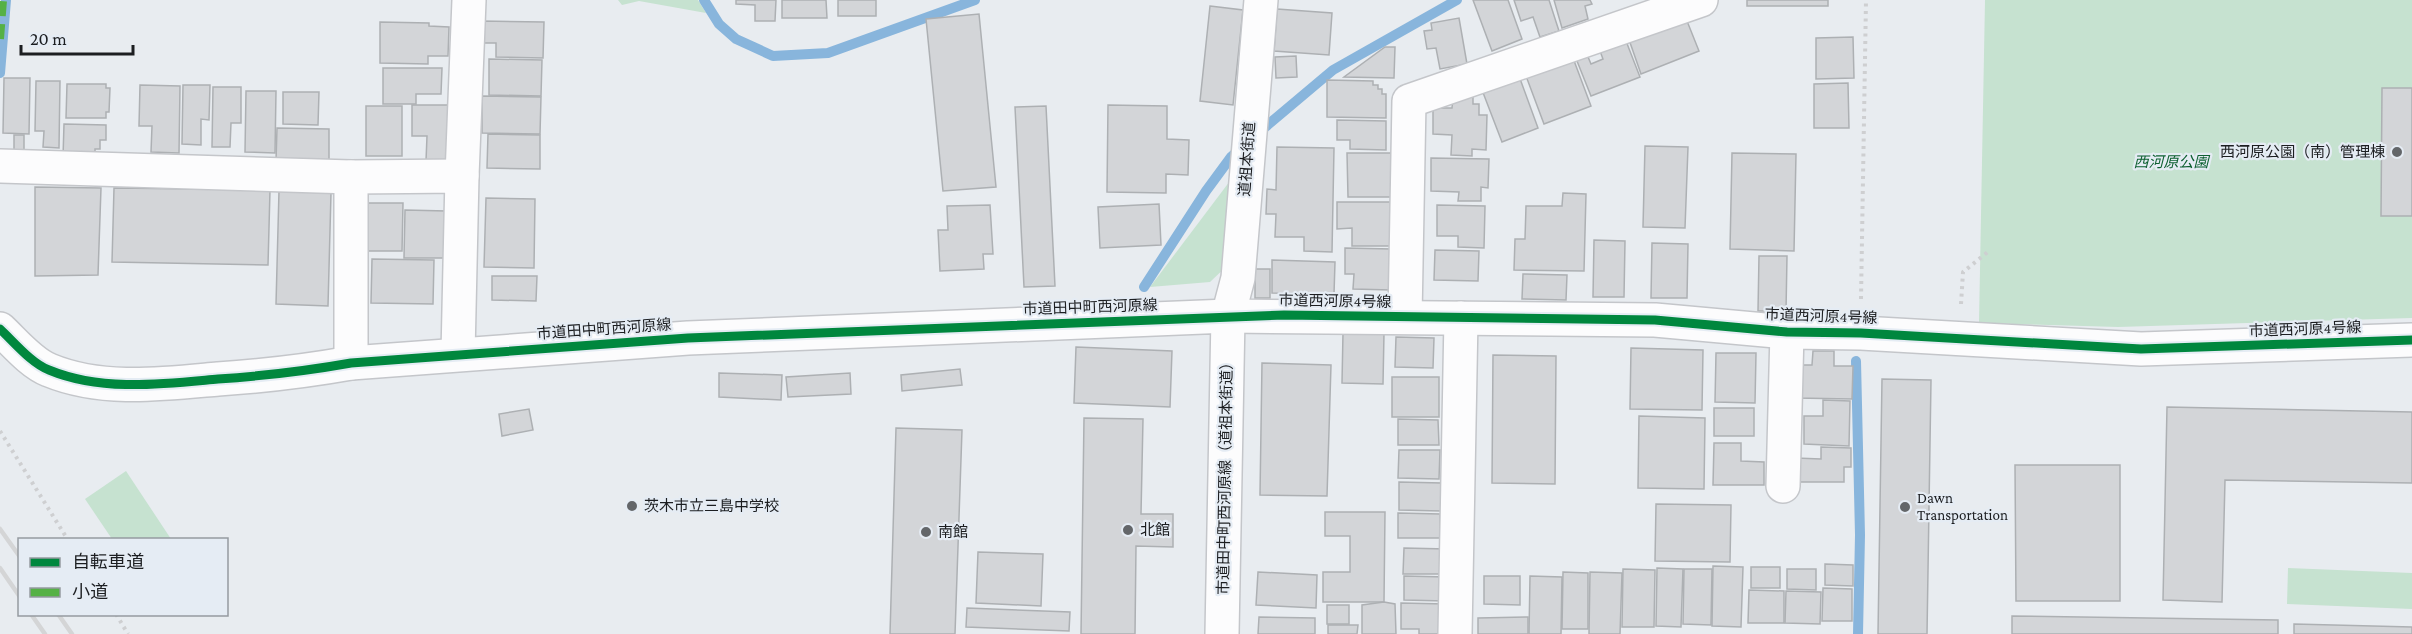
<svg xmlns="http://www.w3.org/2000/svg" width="2412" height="634" font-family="'Crimson Pro','Noto Sans JP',serif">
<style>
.green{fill:#c6e2d0}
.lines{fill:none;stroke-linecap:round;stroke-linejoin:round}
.stream{stroke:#88b5dc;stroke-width:10}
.building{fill:#d3d5d8;stroke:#adb0b3;stroke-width:1.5}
.minor-casing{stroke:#c4c6ca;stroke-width:36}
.tertiary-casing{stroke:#c4c6ca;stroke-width:36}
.path{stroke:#cecfd1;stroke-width:4;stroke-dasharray:3 4.5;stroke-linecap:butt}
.minor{stroke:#fcfcfd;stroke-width:33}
.tertiary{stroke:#fcfcfd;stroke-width:33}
.rail{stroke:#d4d5d6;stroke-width:4.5}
.quiet{stroke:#55b145;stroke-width:8;stroke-dasharray:15 8;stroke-linecap:butt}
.cycleway-casing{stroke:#e5ecf4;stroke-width:13}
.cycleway{stroke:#00873e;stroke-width:9}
.poi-dot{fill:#636669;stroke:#e5ecf4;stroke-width:2}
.labels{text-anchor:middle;stroke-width:4.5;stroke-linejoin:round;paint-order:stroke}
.poi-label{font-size:15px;fill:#1c1e21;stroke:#e5ecf4;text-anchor:start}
.street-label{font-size:15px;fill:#1c1e21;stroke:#e5ecf4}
.park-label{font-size:15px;font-style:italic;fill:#0e6031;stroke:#e5ecf4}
</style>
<rect width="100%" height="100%" fill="#e8ecf0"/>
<g class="green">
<polygon points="618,0 698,0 706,13 639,1 622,5"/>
<polygon points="1985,0 2412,0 2412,318 2118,327 1979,323"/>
<polygon points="1233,177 1231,262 1210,282 1150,287"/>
<polygon points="126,471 171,539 112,539 85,499"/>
<polygon points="2288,568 2412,573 2412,609 2287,604"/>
</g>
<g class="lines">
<g class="stream">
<polyline points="704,0 719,24 736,39 773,56 828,53 975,0"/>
<polyline points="0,73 6,0"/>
<polyline points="1257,134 1333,70 1457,0"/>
<polyline points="1144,287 1206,191 1231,157 1240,149"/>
<polyline points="1856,361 1860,535 1858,634"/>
</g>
</g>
<g class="building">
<polygon points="736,0 776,0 775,21 755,21 755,5 736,4"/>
<polygon points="782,0 826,0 827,18 782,18"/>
<rect x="838" y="0" width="38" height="16"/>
<polygon points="1473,0 1508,0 1522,39 1492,51"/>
<polygon points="1514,0 1549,0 1559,31 1540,37 1533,17 1521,21"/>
<polygon points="1554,0 1590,0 1592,4 1585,6 1588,19 1562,28"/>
<rect x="1747" y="0" width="81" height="6"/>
<polygon points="1210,6 1243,10 1233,105 1200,101"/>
<polygon points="1277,9 1332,13 1329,55 1274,51"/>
<polygon points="979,14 996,187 943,191 926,19"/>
<polygon points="1459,18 1467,64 1440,69 1436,48 1427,49 1424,31 1432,30 1431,23"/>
<polygon points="481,21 544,22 543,58 496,57 496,43 481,43"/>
<polygon points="1687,21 1699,51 1641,74 1626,31"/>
<polygon points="380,22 429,23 429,26 449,27 448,56 428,56 428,64 380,63"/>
<polygon points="1853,37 1854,78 1816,79 1816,38"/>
<polygon points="1626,41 1640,77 1591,96 1575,56 1586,52 1591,64 1603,59 1600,51"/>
<polygon points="1385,47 1395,47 1394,78 1344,77"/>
<polygon points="1296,56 1297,77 1276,78 1275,57"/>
<polygon points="1573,58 1591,106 1544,124 1526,76"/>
<polygon points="489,59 542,60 541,96 489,95"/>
<polygon points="383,68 442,68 441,94 416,94 416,104 383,104"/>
<polygon points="1519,76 1538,128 1502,142 1482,90"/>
<polygon points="4,78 30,78 29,134 3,133"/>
<polygon points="1327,80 1373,81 1373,85 1378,85 1378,89 1382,89 1382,94 1386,94 1386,118 1327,117"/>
<polygon points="36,81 60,81 59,148 43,147 44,131 35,131"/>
<polygon points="1848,83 1849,128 1814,128 1814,84"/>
<polygon points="67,84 106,84 106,88 110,88 109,112 106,112 106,118 66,118"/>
<polygon points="140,85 180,86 179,153 151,152 152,126 139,126"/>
<polygon points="183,85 210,85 209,120 201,119 201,145 182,144"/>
<polygon points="213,87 241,87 241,123 231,123 230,147 212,147"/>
<polygon points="2382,88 2412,88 2412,216 2381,216"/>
<polygon points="246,91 276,91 275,153 245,152"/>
<polygon points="283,92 319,92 318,125 283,124"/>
<polygon points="482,96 541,97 540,134 482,133"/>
<polygon points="1453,97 1473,97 1473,104 1479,104 1479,115 1487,115 1486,150 1472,149 1472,156 1451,155 1452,135 1433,134 1433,108 1452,108"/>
<polygon points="412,105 449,105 448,162 426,161 427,136 412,136"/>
<polygon points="1108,105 1167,106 1167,139 1189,140 1188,175 1166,174 1166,193 1107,192"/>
<rect x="366" y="106" width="36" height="50"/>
<polygon points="1046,106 1055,286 1024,287 1015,107"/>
<polygon points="1337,120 1386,121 1386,150 1350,149 1350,140 1337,140"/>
<polygon points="64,124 106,125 106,140 100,140 100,149 95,149 95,154 63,157"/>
<polygon points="277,128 329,129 329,162 276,161"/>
<polygon points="488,134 540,135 540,169 487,168"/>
<rect x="14" y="135" width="10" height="22"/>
<polygon points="1645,146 1688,147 1685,228 1643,227"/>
<polygon points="1277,147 1334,148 1332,252 1304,251 1304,237 1275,237 1276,214 1266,214 1267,189 1276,190"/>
<polygon points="1347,153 1395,153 1396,197 1348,197"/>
<polygon points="1732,153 1796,154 1794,251 1730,249"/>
<polygon points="1431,158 1489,159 1488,188 1481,187 1481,201 1458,201 1459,192 1431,191"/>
<polygon points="35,187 101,188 98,275 35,276"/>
<polygon points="114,188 270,190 268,265 112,262"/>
<polygon points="279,191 331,193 328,306 276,304"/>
<polygon points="1563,193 1586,194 1584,271 1514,270 1515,239 1525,239 1526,206 1562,206"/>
<polygon points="486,198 535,199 534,268 484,267"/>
<polygon points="1337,202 1394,202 1395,246 1352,246 1352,228 1337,229"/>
<polygon points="362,203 403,203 402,251 362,251"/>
<polygon points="1159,204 1161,245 1100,248 1098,207"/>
<polygon points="990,205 993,254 983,254 984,269 940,271 938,230 948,230 947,206"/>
<polygon points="1437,205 1485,206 1484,248 1458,247 1458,236 1437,236"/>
<polygon points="405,210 446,211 445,258 404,258"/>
<polygon points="1594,240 1625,241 1624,297 1593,297"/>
<polygon points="1652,243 1688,244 1687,298 1651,298"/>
<polygon points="1345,248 1392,249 1391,290 1353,289 1354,274 1345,274"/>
<polygon points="1435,250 1479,251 1478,281 1434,280"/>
<polygon points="1759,256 1787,256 1786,311 1758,311"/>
<polygon points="372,259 434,260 433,304 371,303"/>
<polygon points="1272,260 1335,262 1334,294 1272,293"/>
<rect x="1255" y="269" width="15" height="29"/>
<polygon points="1523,274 1567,275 1566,300 1522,299"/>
<polygon points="492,276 537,276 536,301 492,300"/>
<polygon points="1343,333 1384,333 1383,384 1342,383"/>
<polygon points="1396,337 1434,338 1433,368 1395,367"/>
<polygon points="1076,347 1172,351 1170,407 1074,403"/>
<polygon points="1631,348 1703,350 1702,410 1630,409"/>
<polygon points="1813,351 1834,351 1834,366 1853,366 1852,399 1796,398 1797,365 1812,365"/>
<polygon points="1716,353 1756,353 1755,403 1715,402"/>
<polygon points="1493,355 1556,356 1555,484 1492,483"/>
<polygon points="1262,363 1331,365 1327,496 1260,495"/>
<polygon points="960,369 962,385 902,391 901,375"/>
<polygon points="719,373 782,375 781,400 719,397"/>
<polygon points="850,373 851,394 788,397 786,377"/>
<rect x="1392" y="377" width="47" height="40"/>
<polygon points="1882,379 1931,380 1927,634 1878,634"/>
<polygon points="1823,400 1850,401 1849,446 1804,444 1804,416 1823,416"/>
<polygon points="2167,407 2412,412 2412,483 2225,480 2222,602 2163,600"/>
<rect x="1714" y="408" width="40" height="28"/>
<polygon points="529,409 533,430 502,436 499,414"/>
<polygon points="1639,416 1705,418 1704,489 1638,488"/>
<polygon points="1084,418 1143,419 1141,514 1173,514 1173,547 1136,546 1135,634 1081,634"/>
<polygon points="1398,419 1438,420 1439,445 1398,445"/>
<polygon points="896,428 962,430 955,634 890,634"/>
<polygon points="1714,443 1741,443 1741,461 1764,462 1764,485 1713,485"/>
<polygon points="1821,447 1851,448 1851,467 1844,467 1844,482 1796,482 1796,458 1821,459"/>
<polygon points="1399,450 1440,450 1439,479 1398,478"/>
<polygon points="2015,465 2120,465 2120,601 2016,601"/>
<polygon points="1399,482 1442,483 1441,511 1399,510"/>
<polygon points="1656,504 1731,505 1730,562 1655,561"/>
<polygon points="1325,512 1385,512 1384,602 1323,602 1323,572 1350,572 1350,536 1325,536"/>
<polygon points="1398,513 1440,514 1440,538 1398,538"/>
<polygon points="1404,548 1446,549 1446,574 1403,574"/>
<polygon points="978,552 1043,554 1041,606 976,603"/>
<polygon points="1825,564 1853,565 1853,586 1825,585"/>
<polygon points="1713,566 1743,567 1741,627 1712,626"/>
<rect x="1751" y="567" width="29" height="21"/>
<polygon points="1657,568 1683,569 1681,627 1656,626"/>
<polygon points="1623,569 1655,570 1654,627 1622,627"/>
<polygon points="1684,569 1712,569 1711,625 1683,624"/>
<polygon points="1787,569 1816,569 1816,590 1787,589"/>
<polygon points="1258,572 1317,575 1316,608 1256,605"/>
<polygon points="1563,572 1588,573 1588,629 1562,629"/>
<polygon points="1590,572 1622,573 1620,634 1589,634"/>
<polygon points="1404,576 1446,577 1445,601 1404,600"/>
<polygon points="1484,576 1520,576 1520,605 1484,604"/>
<polygon points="1530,576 1562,577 1561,634 1529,634"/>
<polygon points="1823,588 1852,589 1852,621 1822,621"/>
<polygon points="1749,590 1784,591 1784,623 1748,623"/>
<polygon points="1786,591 1821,592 1820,624 1785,623"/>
<polygon points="1384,602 1395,604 1396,634 1362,634 1362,605"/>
<polygon points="1401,603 1445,604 1444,634 1419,634 1419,629 1401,629"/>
<rect x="1327" y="605" width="22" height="19"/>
<polygon points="967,608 1070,612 1069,631 966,627"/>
<polygon points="2012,616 2278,620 2278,634 2012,634"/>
<polygon points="1259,617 1315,618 1315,634 1258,634"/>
<polygon points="1528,617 1528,634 1478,634 1478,618"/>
<polygon points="2294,624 2412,627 2412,634 2294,634"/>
<polygon points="1328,625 1358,625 1357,634 1328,634"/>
</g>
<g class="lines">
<g class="minor-casing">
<g id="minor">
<polyline points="1261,0 1238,278 1228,316 1655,320 1787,332 1861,333 2141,349 2412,340"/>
<polyline points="0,166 351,177 462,176 458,354"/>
<polyline points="462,176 469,0"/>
<polyline points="1405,317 1409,101 1701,0"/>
<polyline points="351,363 351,177"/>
<polyline points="1783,486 1787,332"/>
<polyline points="1455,634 1461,318"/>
</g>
</g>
<g class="tertiary-casing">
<path id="tertiary" d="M 0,329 C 14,342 31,363 49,370 C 102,392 163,384 218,379 C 263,376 306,371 351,363 L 688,338 L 1228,316 L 1222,634"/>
</g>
<g class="path">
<polyline points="1861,299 1866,0"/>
<polyline points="1961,304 1963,272 1989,251"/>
<polyline points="0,431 68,540"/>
<polyline points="116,614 128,634"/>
</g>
<use href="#minor" class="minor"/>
<use href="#tertiary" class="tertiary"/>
<g class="rail">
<polyline points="0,529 20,557"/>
<polyline points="0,568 20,597"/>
<polyline points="31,614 45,634"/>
<polyline points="58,614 72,634"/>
</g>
<polyline class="quiet" points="0,39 3,0"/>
<g class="cycleway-casing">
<path id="cycleway" d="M 0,329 C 14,342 31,363 49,370 C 102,392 163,384 218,379 C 263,376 306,371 351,363 L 688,338 L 1284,315 L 1655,320 L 1787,332 L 1861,333 L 2141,349 L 2412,340"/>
</g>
<use href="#cycleway" class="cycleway"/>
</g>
<g class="poi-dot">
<circle cx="2397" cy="152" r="6"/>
<circle cx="632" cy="506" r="6"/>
<circle cx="1905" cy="507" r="6"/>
<circle cx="1128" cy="530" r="6"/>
<circle cx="926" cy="532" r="6"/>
</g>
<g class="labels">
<g class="poi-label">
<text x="2385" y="157" text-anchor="end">西河原公園（南）管理棟</text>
<text x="1917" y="503">Dawn<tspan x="1917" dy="17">Transportation</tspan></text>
<text x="644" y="511">茨木市立三島中学校</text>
<text x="1140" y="535">北館</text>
<text x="938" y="537">南館</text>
</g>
<g class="street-label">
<text transform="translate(1247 159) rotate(-86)" y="5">道祖本街道</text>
<text transform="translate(1335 301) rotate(1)" y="5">市道西河原4号線</text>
<text transform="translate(1090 307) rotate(-2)" y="5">市道田中町西河原線</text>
<text transform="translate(1821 316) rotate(2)" y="5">市道西河原4号線</text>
<text transform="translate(604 329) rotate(-4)" y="5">市道田中町西河原線</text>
<text transform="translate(2305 329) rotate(-2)" y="5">市道西河原4号線</text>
<text transform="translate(1225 475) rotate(-89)" y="5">市道田中町西河原線（道祖本街道）</text>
</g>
<g class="park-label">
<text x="2171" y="167">西河原公園</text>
</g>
</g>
<rect x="18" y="538" width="210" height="78" fill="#e5ecf4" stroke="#959aa0" stroke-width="1.5"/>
<rect x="30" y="558" width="30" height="9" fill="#00873e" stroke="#959aa0" stroke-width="1.5"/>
<text x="72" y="568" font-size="18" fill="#1c1e21">自転車道</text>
<rect x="30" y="588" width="30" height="9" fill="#55b145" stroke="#959aa0" stroke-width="1.5"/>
<text x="72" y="598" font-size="18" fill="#1c1e21">小道</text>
<path d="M21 45v9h112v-9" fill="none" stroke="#1c1e21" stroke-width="3"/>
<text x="30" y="45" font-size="18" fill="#1c1e21" stroke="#e5ecf4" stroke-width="4.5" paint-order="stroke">20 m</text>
</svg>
